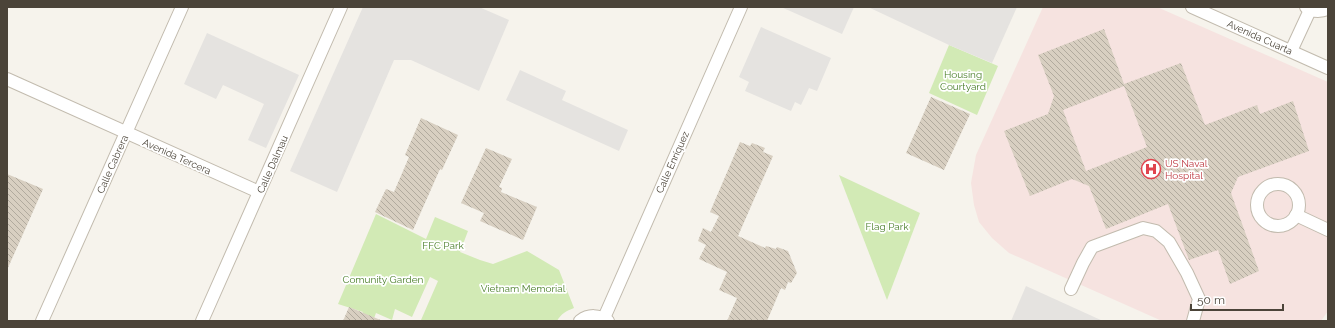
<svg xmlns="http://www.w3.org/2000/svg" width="1335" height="328" font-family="Raleway,sans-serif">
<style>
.medical{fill:#f6e3e0}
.park{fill:#d2eab5}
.parking{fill:#e5e3e0}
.building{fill:url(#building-back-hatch);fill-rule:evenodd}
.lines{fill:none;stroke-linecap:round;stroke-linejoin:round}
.minor-casing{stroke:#c2bbae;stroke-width:14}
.minor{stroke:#fff;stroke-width:12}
.labels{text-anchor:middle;stroke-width:3.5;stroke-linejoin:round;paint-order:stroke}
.street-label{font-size:10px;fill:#4b4439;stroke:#fff}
.park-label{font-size:10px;fill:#4a7f2a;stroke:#fff}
.health-label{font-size:10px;fill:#be3a42;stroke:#fff;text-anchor:start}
</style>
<defs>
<pattern id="building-back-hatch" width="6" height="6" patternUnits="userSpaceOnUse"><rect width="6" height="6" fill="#d8cfc1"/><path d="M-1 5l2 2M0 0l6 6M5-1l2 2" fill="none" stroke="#b1aa9e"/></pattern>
</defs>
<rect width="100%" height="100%" fill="#f6f3ec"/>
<polygon class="medical" points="1043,7 1157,7 1328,82 1328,311 1321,321 1162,321 1009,253 992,238 979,222 974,205 971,183 976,155"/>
<g class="park">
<polygon points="949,45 998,66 977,115 929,93"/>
<polygon points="839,175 920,213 887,300"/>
<path d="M 376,214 L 426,239 L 435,217 L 468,231 L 460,252 L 480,260 L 493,264 L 527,251 L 559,270 L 574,308 C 566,311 561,314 557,321 L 423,321 L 421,320 L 438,281 L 430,277 L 412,317 L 395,309 L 392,320 L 376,313 L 373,321 L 361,318 L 363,312 L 338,304 Z"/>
</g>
<g class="parking">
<polygon points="363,7 479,7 509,20 479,91 411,60 394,60 337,192 290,171"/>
<polygon points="781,7 854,7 842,34"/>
<polygon points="868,7 1017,7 992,63 949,45"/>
<polygon points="761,27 831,58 817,91 809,88 801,105 795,102 791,111 745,91 749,82 739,77"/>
<polygon points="207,33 299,75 266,148 248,140 264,104 223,85 216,99 184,84"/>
<polygon points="520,70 566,91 562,100 628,130 619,151 506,100"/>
<polygon points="1026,286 1103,321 1011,321"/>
</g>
<g class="building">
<path d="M 1104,29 L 1124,84 L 1181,63 L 1205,125 L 1257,105 L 1260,114 L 1293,101 L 1309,151 L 1238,177 L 1231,193 L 1259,271 L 1230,284 L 1218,250 L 1189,260 L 1168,204 L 1106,229 L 1089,186 L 1072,179 L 1030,196 L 1004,131 L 1048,114 L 1054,96 L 1038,55 ZM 1124,86 L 1147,147 L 1086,171 L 1063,110 Z"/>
<polygon points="931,97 970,114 944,170 906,153"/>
<polygon points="421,118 458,135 442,170 440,169 413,230 375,212 386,189 394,192 409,157 405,155"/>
<polygon points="740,142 750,146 752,143 765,148 763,152 773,156 738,236 765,248 766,246 776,249 777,247 788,251 797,273 791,283 788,282 785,290 781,288 767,321 727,321 737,298 719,290 727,272 699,259 706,245 698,241 703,228 711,232 719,216 710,212"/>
<polygon points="486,148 512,159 499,187 502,188 501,192 537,207 523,240 480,221 484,213 461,203"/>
<polygon points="7,174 43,189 7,270"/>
<polygon points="349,307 383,321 343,321"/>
</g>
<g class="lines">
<g class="minor-casing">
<g id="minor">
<polyline points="1192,7 1328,68"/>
<path d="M 1306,7 C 1313,12 1320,12 1328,9"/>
<polyline points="1291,51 1310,10"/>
<polyline points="7,79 259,192"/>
<circle cx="1278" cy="205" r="21"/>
<polyline points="1296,215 1328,230"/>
<polyline points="1071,289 1083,263 1092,247 1143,228 1156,231 1169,242 1187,273 1199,299 1193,321"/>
<polyline points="604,318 741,7"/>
<polyline points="42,321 182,7"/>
<polyline points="202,321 341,7"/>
<path d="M 580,321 C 589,314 599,315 608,321"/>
</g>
</g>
<use href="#minor" class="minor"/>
</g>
<defs>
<g id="hospital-ring" transform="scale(1)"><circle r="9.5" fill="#fff" stroke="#e0444e" stroke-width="1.5"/><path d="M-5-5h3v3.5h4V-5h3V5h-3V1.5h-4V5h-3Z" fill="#e0444e"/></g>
</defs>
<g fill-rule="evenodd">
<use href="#hospital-ring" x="1151" y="169"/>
</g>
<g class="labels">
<g class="street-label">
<text transform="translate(1260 37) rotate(24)" y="4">Avenida Cuarta</text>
<text transform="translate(177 156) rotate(24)" y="4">Avenida Tercera</text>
<text transform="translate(672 162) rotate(-66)" y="4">Calle Enríquez</text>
<text transform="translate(112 164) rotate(-66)" y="4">Calle Cabrera</text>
<text transform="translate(272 164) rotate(-66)" y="4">Calle Dalmau</text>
</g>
<g class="park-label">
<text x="963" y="78">Housing<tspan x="963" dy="12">Courtyard</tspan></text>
<text x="887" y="230">Flag Park</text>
<text x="443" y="249">FFC Park</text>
<text x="383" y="283">Comunity Garden</text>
<text x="523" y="292">Vietnam Memorial</text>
</g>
<g class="health-label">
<text x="1165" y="167">US Naval<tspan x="1165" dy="12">Hospital</tspan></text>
</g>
</g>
<rect width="1335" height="328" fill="none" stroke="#4b4439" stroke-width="16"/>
<path d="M1191 304v6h92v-6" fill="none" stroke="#4b4439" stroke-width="2"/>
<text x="1197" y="304" font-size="12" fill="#4b4439" stroke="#ffffff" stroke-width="3" paint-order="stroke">50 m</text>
</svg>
